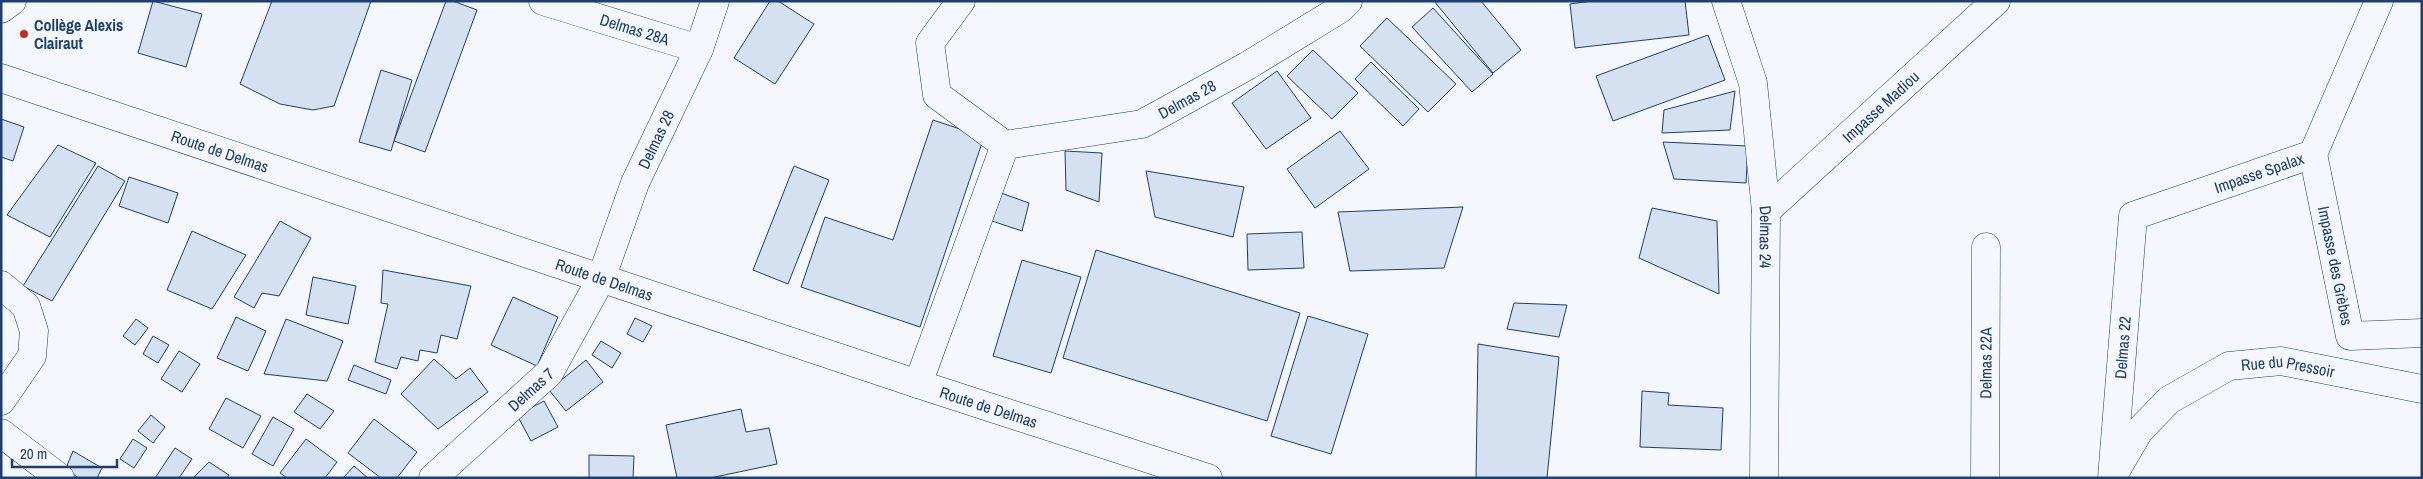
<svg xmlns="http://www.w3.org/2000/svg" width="2423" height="479" font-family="'Archivo Narrow',sans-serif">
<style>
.building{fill:#d5e0f0;stroke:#1d3f73}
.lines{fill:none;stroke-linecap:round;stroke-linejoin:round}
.minor-casing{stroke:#1d3f73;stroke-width:29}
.major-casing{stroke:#1d3f73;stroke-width:29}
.minor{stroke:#f4f7fb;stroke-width:28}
.major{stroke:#f4f7fb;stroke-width:28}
.poi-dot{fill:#c62828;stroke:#f4f7fb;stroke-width:2}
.labels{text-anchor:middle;stroke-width:4;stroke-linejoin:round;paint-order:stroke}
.poi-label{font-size:16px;font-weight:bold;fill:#1d3f73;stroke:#f4f7fb;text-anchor:start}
.street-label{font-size:16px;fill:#1d3f73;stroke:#f4f7fb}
</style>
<rect width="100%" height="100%" fill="#f4f7fb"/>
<g class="building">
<polygon points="153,1 202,14 186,67 138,53"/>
<polygon points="272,1 371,1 334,106 313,110 280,104 240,84"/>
<polygon points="446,1 453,1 477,10 425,152 394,141"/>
<polygon points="770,1 778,1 814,24 775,84 734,58"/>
<polygon points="1434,1 1481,1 1521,50 1493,73"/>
<polygon points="1592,1 1685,1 1689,35 1575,48 1570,4"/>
<polygon points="1433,8 1493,74 1472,92 1412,27"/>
<polygon points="1387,18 1456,84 1428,112 1360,46"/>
<polygon points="1708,35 1725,80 1613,121 1596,76"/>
<polygon points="1313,50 1358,93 1332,119 1287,76"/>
<polygon points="1371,62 1419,109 1403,126 1355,79"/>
<polygon points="381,70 412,80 391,151 359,142"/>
<polygon points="1277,71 1311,118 1266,149 1232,103"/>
<polygon points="1735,91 1730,130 1662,133 1664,110"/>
<polygon points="1,119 24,127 13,161 1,157"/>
<polygon points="933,120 984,137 920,327 801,287 825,217 893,240"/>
<polygon points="1340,131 1369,169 1315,208 1287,169"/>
<polygon points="1663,142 1748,146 1746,183 1674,179"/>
<polygon points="58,145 96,163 50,237 7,215"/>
<polygon points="1065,151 1102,153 1099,202 1066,190"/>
<polygon points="98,166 125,181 52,301 23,286"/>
<polygon points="794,166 829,180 788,284 753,270"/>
<polygon points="1146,171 1244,187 1233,237 1155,217"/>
<polygon points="129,177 178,193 168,223 119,206"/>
<polygon points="987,188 1029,203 1022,231 977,216"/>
<polygon points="1463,207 1444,268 1350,271 1338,212"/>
<polygon points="1652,208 1717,221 1719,294 1639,258"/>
<polygon points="280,221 311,238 279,296 262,293 254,308 234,297"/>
<polygon points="192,231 246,255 212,309 167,290"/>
<polygon points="1302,232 1304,268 1248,270 1247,234"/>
<polygon points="1096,250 1300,313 1267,421 1063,358"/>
<polygon points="1022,260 1081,277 1051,373 993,356"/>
<polygon points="383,270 471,286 457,339 441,335 437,353 420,350 418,361 401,357 397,369 375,362 388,304 381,303"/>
<polygon points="313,277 356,286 348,324 306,315"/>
<polygon points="513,297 558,317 537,366 491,345"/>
<polygon points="1514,303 1567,305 1559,337 1507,329"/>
<polygon points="1308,316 1368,334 1331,454 1271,436"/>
<polygon points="236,317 266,331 248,371 217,358"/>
<polygon points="635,318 652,326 643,342 627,334"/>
<polygon points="136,319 148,328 135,345 123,336"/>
<polygon points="286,319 343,341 327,381 264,374"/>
<polygon points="153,336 169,345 158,363 143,354"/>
<polygon points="601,341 621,353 612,368 592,355"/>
<polygon points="1478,344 1559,357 1547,478 1476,478"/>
<polygon points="179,351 200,364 182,392 161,379"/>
<polygon points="434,359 456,379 470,368 488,392 438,429 401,394"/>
<polygon points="586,360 603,382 566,411 549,390"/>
<polygon points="354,365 391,380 386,394 348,380"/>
<polygon points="1642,391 1669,393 1668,405 1723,408 1721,450 1640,447"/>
<polygon points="307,394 334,411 320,429 294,412"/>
<polygon points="226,398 261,416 243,448 209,429"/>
<polygon points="544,401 558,427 531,441 517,415"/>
<polygon points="741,409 746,432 769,428 777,464 710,478 677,478 666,425"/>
<polygon points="151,415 165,427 153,443 138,431"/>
<polygon points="273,417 294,429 273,466 252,454"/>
<polygon points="374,419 417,452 397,478 381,478 348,453"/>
<polygon points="133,439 147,448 134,468 120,459"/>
<polygon points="306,439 337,462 325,478 287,478 280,473"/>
<polygon points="175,448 192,459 179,478 155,478"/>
<polygon points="73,451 102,468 97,478 78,478 66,468"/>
<polygon points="589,455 634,456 633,478 589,478"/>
<polygon points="209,462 229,475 227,478 193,478"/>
<polygon points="354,466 368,478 343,478"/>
</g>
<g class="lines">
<g class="minor-casing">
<g id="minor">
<path id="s1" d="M 543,1 L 699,49"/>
<path id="s2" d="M 961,1 L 930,43 L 937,95 L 1005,145 L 1142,124 L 1247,66 L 1340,9 L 1348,1"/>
<path id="s3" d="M 1726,1 L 1753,83 L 1766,211 L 1764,478"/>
<polyline points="1,9 12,1"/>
<path id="s4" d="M 2313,154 L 2350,336 L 2422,333"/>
<path id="s5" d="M 1766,211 L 1996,1"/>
<polyline points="1,285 26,306 34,331 32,356 1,401"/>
<polyline points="918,384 1005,145"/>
<polyline points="1,433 60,478"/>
<path id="s6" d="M 2115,472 L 2139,431 L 2169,400 L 2229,366 L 2281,361 L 2422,389"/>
<path id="s7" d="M 433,478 L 549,373 L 601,279 L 635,183 L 699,49 L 715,1"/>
<path id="s8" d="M 1985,478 L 1986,247"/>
<path id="s9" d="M 2112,478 L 2133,216 L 2313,154 L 2379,1"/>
</g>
</g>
<g class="major-casing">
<g id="major">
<path id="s10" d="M 1,78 L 918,384 L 1208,478"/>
</g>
</g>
<use href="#minor" class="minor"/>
<use href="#major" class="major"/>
</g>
<circle class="poi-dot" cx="24" cy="34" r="5"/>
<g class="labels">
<g class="poi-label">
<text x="34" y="31">Collège Alexis<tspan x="34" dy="18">Clairaut</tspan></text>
</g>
<g class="street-label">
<text dy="6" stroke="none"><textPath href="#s1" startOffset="96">Delmas 28A</textPath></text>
<text dy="6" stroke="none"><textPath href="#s2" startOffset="379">Delmas 28</textPath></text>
<text dy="6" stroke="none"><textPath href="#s5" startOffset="155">Impasse Madiou</textPath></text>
<text dy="6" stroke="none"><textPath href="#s7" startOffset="414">Delmas 28</textPath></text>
<text dy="6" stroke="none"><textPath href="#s10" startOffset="231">Route de Delmas</textPath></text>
<text dy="6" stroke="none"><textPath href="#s9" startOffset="396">Impasse Spalax</textPath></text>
<text dy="6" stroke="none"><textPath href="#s3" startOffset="241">Delmas 24</textPath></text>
<text dy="6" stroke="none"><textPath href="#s4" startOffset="114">Impasse des Grèbes</textPath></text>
<text dy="6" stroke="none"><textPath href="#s10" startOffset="636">Route de Delmas</textPath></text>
<text dy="6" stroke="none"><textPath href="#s9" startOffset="131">Delmas 22</textPath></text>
<text dy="6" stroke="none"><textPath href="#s8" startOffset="115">Delmas 22A</textPath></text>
<text dy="6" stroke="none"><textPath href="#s6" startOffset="219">Rue du Pressoir</textPath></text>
<text dy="6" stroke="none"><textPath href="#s7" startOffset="132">Delmas 7</textPath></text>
<text dy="6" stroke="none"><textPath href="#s10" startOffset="1041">Route de Delmas</textPath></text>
</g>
</g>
<rect width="2423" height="479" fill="none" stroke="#1d3f73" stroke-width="5"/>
<path d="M12 459v8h105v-8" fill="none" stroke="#1d3f73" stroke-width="2.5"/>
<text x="20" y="459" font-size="15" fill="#1d3f73" stroke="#f4f7fb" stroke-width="4" paint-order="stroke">20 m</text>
</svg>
